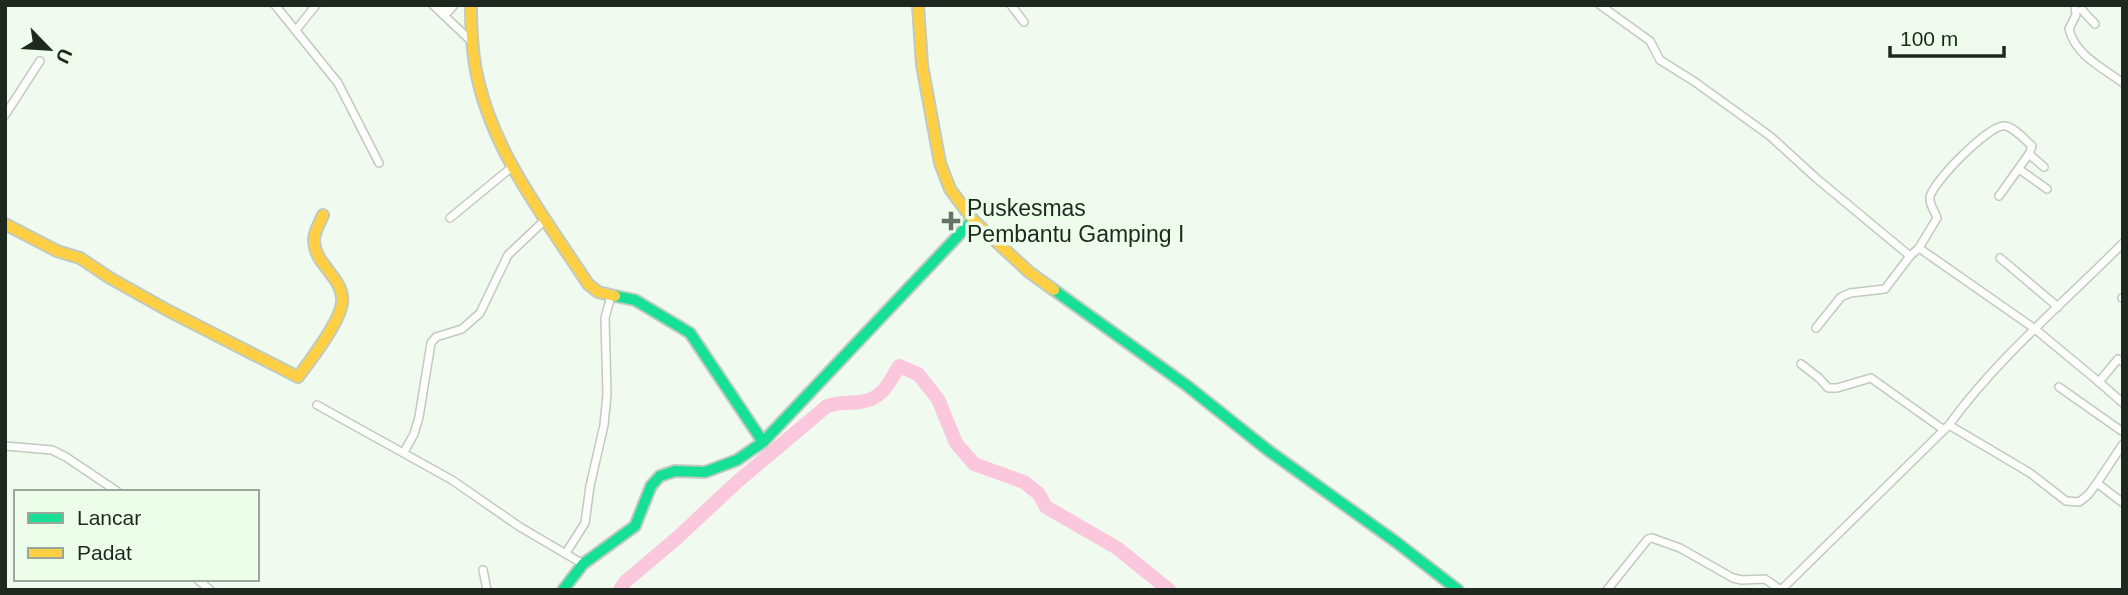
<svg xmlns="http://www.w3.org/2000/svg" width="2128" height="595" font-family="Helvetica,sans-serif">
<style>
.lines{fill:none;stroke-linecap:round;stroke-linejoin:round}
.river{stroke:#fac7dc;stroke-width:14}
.street-casing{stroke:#c1cabf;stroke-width:10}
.fast-casing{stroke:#c1cabf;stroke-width:14}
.slow-casing{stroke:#c1cabf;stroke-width:14}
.street{stroke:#fdfefc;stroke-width:7}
.fast{stroke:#16e098;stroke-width:10}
.slow{stroke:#ffcf43;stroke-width:10}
.poi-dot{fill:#687267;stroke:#ecfeea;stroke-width:2.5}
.labels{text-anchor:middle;stroke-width:7;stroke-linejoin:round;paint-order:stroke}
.poi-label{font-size:23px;fill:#1f281f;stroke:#ecfeea;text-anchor:start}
</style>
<rect width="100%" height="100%" fill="#f0faee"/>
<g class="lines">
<path class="river" d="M 620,590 L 625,582 L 677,538 L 737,482 L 827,406 C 843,401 846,404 860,402 C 881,400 889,384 899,366 L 918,374 L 938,399 L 956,443 L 974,464 L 1024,482 L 1039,494 L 1046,507 L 1117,548 L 1169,590"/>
<g class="street-casing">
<g id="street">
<polyline points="275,5 338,83 379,163"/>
<polyline points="433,5 471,41"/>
<polyline points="441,5 448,12 454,5"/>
<polyline points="1011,5 1024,22"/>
<polyline points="1600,5 1650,41 1660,60 1695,82 1770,136 1816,178 1910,256"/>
<path d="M 2075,5 L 2076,15 L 2069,29 C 2075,55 2103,68 2123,83"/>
<polyline points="2082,10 2095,24"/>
<polyline points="296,30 316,5"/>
<polyline points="5,115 40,61"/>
<polyline points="2019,169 2047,189"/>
<polyline points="1999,196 2029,154"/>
<polyline points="450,218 512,167"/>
<polyline points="1919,248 2035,329 2099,382 2118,359 2123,362"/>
<polyline points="2000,258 2058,307"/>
<polyline points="2122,298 2123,298"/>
<path d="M 1816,328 L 1841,297 L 1850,293 L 1885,289 L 1910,256 L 1919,248 L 1937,218 C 1935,211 1929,205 1930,197 C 1932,183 1990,123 2005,126 C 2014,127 2025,140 2032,146 L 2029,154 L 2044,167"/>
<polyline points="1801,364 1819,378 1828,388 1837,388 1871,378 1944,430"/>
<polyline points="2099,382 2123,403"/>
<polyline points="2059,387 2123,432"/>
<polyline points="317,405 452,480 520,527 583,564"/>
<polyline points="1949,425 2030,473 2066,501 2079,502 2088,495 2097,483 2123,503"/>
<polyline points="5,446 52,450 66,457 118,492"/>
<polyline points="404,452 414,434 419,417 431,343 436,337 462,329 480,313 508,255 546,219"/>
<polyline points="2097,483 2123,444"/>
<polyline points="566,553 585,523 590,486 604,425 607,394 605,318 611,296"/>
<polyline points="483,570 487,590"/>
<polyline points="197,579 210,590"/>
<polyline points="1607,590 1648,539 1652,538 1680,548 1733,578 1742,580 1765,579 1781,590"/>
<path d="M 1781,590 L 1949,425 C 1998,357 2064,303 2123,243"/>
</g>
</g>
<g class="fast-casing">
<g id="fast">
<polyline points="1054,290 1186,385 1269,451 1396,542 1458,590"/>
<polyline points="615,296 635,300 690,333 763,442"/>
<polyline points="563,590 583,564 635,526 651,486 660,476 675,471 705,472 737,460 763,442 973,220"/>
</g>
</g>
<g class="slow-casing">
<g id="slow">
<path d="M 471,5 C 471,31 472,55 478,80 C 495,155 547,221 588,284 L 598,292 L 615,296"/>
<polyline points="918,5 922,65 940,163 950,189 973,220 1029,272 1054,290"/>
<path d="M 5,224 L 57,251 L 80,258 L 110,278 L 167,310 L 298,377 C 310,361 340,322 342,303 C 345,278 314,265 314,240 C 314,231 320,223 323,215"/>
</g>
</g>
<use href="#street" class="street"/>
<use href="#fast" class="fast"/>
<use href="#slow" class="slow"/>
</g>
<path class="poi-dot" d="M947.5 210.5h7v7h7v7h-7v7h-7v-7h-7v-7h7z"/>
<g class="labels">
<g class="poi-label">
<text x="967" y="216">Puskesmas<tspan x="967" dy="26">Pembantu Gamping I</tspan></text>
</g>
</g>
<rect width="2128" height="595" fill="none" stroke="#1f281f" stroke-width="14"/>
<rect x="14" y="490" width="245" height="91" fill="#ecfeea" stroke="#9aa899" stroke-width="2"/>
<rect x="28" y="513" width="35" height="10" fill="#16e098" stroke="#9aa899" stroke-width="2"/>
<text x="77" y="525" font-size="21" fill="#1f281f">Lancar</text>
<rect x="28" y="548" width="35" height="10" fill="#ffcf43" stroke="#9aa899" stroke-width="2"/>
<text x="77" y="560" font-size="21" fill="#1f281f">Padat</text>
<g transform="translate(49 49) rotate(115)" stroke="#ecfeea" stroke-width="5" paint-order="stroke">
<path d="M0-5L12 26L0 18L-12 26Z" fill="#1f281f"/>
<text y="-10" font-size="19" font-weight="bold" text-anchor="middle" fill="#1f281f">U</text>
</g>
<path d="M1890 46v10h114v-10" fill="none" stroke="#1f281f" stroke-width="3.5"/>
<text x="1900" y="46" font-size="21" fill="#1f281f" stroke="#ecfeea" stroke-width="5" paint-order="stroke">100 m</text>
</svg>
